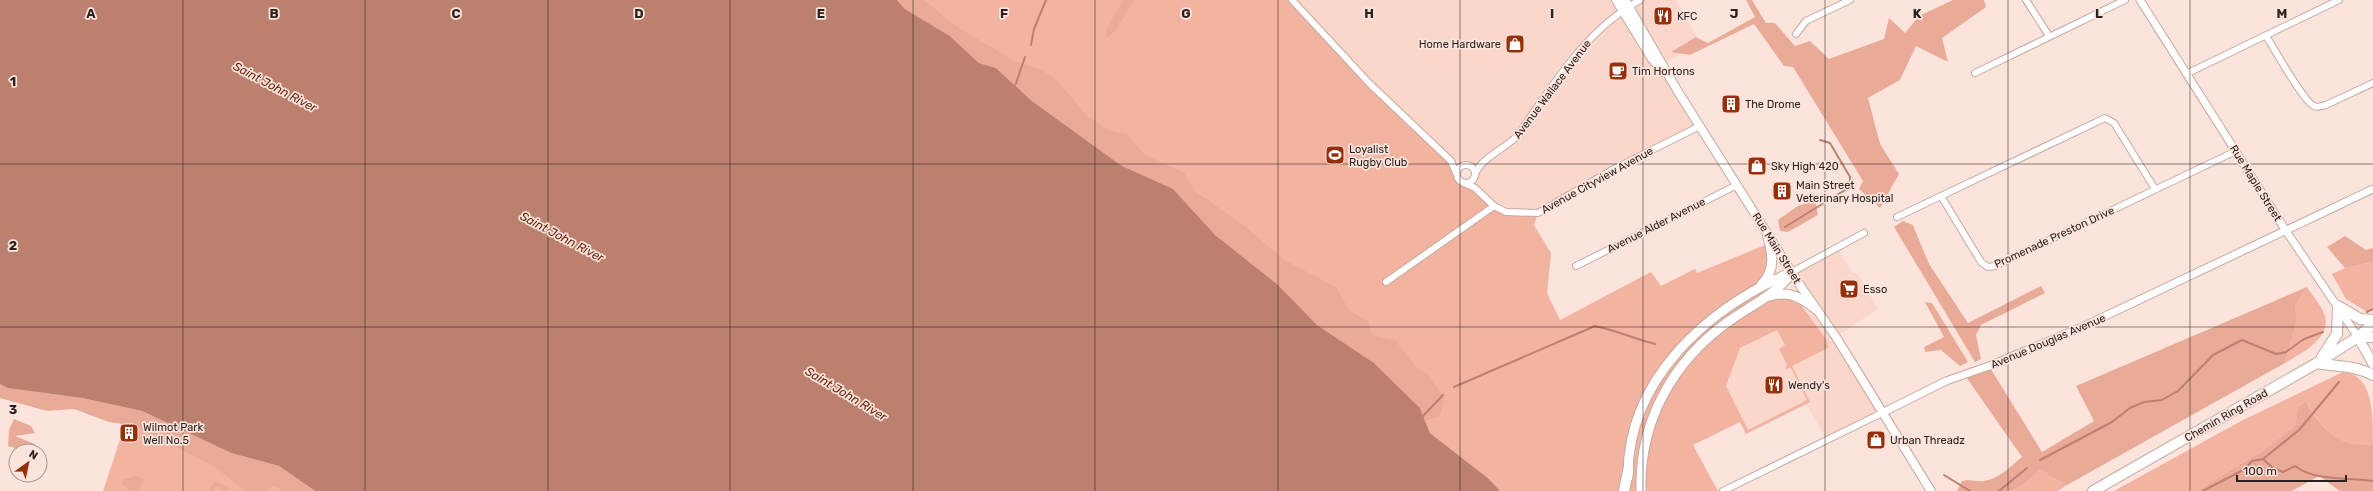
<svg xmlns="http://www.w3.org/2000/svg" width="2373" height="491" font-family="Rubik,sans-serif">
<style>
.built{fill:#fbd7cb}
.green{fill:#f2b4a0;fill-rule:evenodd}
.forest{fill:#e9ab98}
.water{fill:#bc816e}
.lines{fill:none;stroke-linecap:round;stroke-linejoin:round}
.stream{stroke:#bc816e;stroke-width:2}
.minor-casing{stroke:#c4a9a0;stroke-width:8}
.tertiary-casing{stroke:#c4a9a0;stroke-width:9}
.secondary-casing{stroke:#c4a9a0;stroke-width:10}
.primary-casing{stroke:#c4a9a0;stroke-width:11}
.trunk-casing{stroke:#c4a9a0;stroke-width:12}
.minor{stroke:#fff;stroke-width:6}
.tertiary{stroke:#fff;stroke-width:7}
.secondary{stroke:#fff;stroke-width:8}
.primary{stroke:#fff;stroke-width:9}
.trunk{stroke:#fff;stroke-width:10}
.grid{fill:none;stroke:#2c211e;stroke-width:1;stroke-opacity:0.55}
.labels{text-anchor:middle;stroke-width:3.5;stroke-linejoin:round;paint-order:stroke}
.poi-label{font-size:11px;fill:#2c211e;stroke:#fce4dd;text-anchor:start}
.street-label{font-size:11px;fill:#2c211e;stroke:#fce4dd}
.water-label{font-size:12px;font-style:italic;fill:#661e04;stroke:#fce4dd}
.grid-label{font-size:13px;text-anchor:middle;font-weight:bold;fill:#2c211e;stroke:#fce4dd;stroke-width:3.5;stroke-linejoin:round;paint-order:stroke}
</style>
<rect width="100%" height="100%" fill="#fce4dd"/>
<g class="built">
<polygon points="1292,0 1677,0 1699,42 1663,65 1700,126 1612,170 1538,213 1506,212 1475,188 1475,172 1472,167 1451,161 1370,84"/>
<polygon points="1837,248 1852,272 1859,276 1878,309 1836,337 1882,413 1826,440 1807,404 1746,434 1722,386 1737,346 1816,309 1792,272"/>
</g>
<g class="green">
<path d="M 897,0 L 1292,0 L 1370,84 L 1451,161 L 1459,181 L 1506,212 L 1538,213 L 1534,225 L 1551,253 L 1547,293 L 1560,320 L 1651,272 L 1661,286 L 1695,269 L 1697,273 L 1770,243 L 1772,256 L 1758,288 L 1767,297 L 1788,293 L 1789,299 L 1802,306 L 1827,341 L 1828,348 L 1792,366 L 1810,402 L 1746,434 L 1740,422 L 1693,445 L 1718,491 L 1500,491 L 1489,479 L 1430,433 L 1420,408 L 1374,363 L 1317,325 L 1278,285 L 996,68 ZM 1777,330 L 1785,345 L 1779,349 L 1787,365 L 1785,369 L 1791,368 L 1807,400 L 1748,430 L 1726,386 L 1740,348 Z"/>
<polygon points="2373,262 2373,309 2367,312 2346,299 2332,274 2345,268"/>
<path d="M 2307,287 C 2312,295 2322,306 2325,316 C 2331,339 2301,353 2285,363 L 2297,320 L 2295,306 Z"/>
<path d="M 2343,372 C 2373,374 2373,414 2373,444 C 2338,451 2321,427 2306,401 L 2298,407 L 2295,426 L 2262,451 L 2196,491 L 2114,491 L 2241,421 Z"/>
<polygon points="130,409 315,491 103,491"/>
<polygon points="2041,469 2051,477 2067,485 2058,491 2012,491 2025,484"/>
</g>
<g class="forest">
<polygon points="897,0 924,0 956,26 1018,63 1041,69 1059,82 1086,115 1108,130 1127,134 1144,154 1184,173 1195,191 1242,224 1286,261 1336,287 1349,310 1369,322 1372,336 1395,340 1417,368 1428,374 1444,398 1440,416 1426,421 1420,408 1374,363 1317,325 1278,285 1215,235 1173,189 1122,166 1032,101 996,68 979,63 950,36 905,9"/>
<polygon points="1124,0 1134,0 1115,31 1107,38 1105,34 1110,22"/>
<polygon points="1746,0 1752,0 1766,23 1775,23 1795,46 1810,41 1829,59 1884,39 1889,18 1905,33 1919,16 1953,0 1984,0 1986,7 1942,38 1948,62 1916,46 1900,80 1868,98 1880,144 1899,174 1880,208 1859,189 1863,181 1793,67 1784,66 1754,24 1690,55 1671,52 1696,37 1708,43 1755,17"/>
<polygon points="1815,200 1818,215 1788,232 1780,231 1778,220 1798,206"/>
<polygon points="1903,221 1913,225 1929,264 1968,323 2041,286 2045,293 1981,325 1976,335 1981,359 1975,362 1894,227"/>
<polygon points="2345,236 2366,250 2373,248 2373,262 2345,268 2327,247"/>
<path d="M 2307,287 L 2295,306 L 2297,320 L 2285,363 L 2067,485 L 2051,477 L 2041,469 L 2025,484 L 2012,491 L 1957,491 L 1962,481 C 1970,479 1977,482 1984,481 C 1999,479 2011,466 2022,457 L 1964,374 L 1989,366 L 2042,452 L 2094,421 L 2076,386 Z"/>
<polygon points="1925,302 1932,303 1968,362 1960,366 1941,350 1925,352 1924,347 1944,337"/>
<polygon points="0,384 7,388 82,398 142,411 231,453 279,466 315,491 284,491 272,486 267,491 242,491 243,489 215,467 137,426 109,422 74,409 47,411 0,398"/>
<path d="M 2306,401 C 2320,428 2340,450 2373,444 L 2373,491 L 2340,491 L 2319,476 L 2292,491 L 2196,491 L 2262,451 L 2295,426 L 2298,407 Z"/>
<polygon points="14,419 31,426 35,433 15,436 35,444 38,451 24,451 8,446 9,430"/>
<polygon points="136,476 144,479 139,491 129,490 121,483 124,479"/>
<polygon points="215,481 228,488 228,491 217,487 214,491 208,491"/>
</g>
<polygon class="water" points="0,0 897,0 905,9 950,36 979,63 996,68 1032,101 1122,166 1173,189 1215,235 1278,285 1317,325 1374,363 1420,408 1430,433 1489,479 1500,491 315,491 279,466 231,453 142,411 82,398 7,388 0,384"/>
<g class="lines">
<g class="stream">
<polyline points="1031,45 1034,29 1046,0"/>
<polyline points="1015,86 1025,57"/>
<polyline points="1785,227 1850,187 1850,177 1830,143 1820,140"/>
<polyline points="2367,312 2373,309"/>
<path d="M 1454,387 L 1595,326 C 1616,330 1634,339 1655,344"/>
<polyline points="1422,417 1443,395"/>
<polyline points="2263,459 2299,430 2339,382"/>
<polyline points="2040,460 2112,422 2130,408 2144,402 2162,400 2178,391 2213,355 2242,340 2276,354 2286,352 2304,339 2323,332"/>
<polyline points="1944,475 1970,491"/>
<polyline points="1999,491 2027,468"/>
<path d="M 2203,491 L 2245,469 L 2252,461 L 2263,459 L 2273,468 L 2283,472 L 2295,466 C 2316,482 2349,477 2373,481"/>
</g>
<g class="minor-casing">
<g id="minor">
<polyline points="1292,0 1370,84 1451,161 1456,173"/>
<polyline points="2026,0 2049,36"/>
<polyline points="1796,34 1806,21 1850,0"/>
<path d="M 2266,36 C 2274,48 2303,101 2314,106 C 2318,108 2322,106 2326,105 L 2373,83"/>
<polyline points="1975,73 2125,0"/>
<polyline points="2188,73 2339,0"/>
<circle cx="1466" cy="174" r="9"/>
<path d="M 1475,175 C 1480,158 1505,149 1517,136 C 1552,87 1585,30 1640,0"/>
<polyline points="1464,183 1475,188 1494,206 1506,212 1538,213 1612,170 1700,126"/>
<polyline points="2155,189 2114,123 2105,118 1941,196 1981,262 1988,267 1995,266 2236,151"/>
<polyline points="1897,217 1941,196"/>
<polyline points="1576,266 1737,185"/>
<polyline points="1792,272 1864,233"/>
<polyline points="1386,282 1494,206"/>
<polyline points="1723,491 1882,413"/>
</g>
</g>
<g class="tertiary-casing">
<g id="tertiary">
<polyline points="2140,0 2286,231 2358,337"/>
<polyline points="1882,413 1946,381 1989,366 2080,328 2373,189"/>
</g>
</g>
<g class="secondary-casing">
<g id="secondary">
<polyline points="1616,0 1652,59 1663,72"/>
<polyline points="1625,0 1677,90 1797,281 1836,337 1931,491"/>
</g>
</g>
<g class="primary-casing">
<g id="primary">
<path d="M 1761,285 C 1777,270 1772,251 1767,233"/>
<path d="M 1770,296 C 1790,290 1801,298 1816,309"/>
<polyline points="2358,337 2373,364"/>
<path d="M 1628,477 C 1627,379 1708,308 1792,272"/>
<path d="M 1641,491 C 1639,421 1673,361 1729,321 C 1750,306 1775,295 1791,274"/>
</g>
</g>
<g class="trunk-casing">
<g id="trunk">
<polyline points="2358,337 2373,337"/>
<polyline points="2322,357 2337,334 2338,306 2360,319 2373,320"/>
<path d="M 2317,363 C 2337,367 2355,365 2373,375"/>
<polyline points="1624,491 1628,471"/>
<polyline points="2093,491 2317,363 2358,337 2373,324"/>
</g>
</g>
<use href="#minor" class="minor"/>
<use href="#tertiary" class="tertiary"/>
<use href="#secondary" class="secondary"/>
<use href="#primary" class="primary"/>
<use href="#trunk" class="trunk"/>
</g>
<path class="grid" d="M 183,0 L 183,491M 365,0 L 365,491M 548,0 L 548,491M 730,0 L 730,491M 913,0 L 913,491M 1095,0 L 1095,491M 1278,0 L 1278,491M 1460,0 L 1460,491M 1643,0 L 1643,491M 1825,0 L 1825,491M 2008,0 L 2008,491M 2190,0 L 2190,491M 0,164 L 2373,164M 0,327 L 2373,327"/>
<defs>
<g id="restaurant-square" transform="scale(1)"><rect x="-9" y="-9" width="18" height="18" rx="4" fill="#963009" stroke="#fce4dd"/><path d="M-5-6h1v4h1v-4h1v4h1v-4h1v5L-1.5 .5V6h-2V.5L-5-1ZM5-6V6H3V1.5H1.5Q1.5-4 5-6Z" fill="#fff"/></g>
<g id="shop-square" transform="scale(1)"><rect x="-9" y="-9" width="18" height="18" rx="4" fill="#963009" stroke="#fce4dd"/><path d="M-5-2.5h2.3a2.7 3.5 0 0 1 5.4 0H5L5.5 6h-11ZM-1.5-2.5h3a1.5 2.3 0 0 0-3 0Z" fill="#fff"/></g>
<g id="cafe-square" transform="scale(1)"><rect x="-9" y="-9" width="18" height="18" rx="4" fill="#963009" stroke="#fce4dd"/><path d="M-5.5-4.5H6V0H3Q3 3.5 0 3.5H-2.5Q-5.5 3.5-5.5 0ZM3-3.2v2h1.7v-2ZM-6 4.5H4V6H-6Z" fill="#fff"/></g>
<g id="building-square" transform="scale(1)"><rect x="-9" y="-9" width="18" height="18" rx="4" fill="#963009" stroke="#fce4dd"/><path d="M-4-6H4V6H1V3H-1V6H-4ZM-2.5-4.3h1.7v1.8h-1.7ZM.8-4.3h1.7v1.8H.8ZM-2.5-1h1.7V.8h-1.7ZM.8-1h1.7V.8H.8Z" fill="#fff"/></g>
<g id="stadium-square" transform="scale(1)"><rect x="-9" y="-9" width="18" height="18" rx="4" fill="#963009" stroke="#fce4dd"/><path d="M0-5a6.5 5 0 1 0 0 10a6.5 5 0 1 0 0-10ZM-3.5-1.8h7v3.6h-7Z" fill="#fff"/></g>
<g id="supermarket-square" transform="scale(1)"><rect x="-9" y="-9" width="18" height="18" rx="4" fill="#963009" stroke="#fce4dd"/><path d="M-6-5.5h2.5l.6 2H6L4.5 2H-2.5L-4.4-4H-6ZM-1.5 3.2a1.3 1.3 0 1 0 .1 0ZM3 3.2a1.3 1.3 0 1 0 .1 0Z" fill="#fff"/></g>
</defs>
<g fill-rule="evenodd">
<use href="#restaurant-square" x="1663" y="16"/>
<use href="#shop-square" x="1515" y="44"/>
<use href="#cafe-square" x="1618" y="71"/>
<use href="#building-square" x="1731" y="104"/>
<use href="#stadium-square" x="1335" y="155"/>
<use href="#shop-square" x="1757" y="166"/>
<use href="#building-square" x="1782" y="191"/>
<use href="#supermarket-square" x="1849" y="289"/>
<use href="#restaurant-square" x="1774" y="385"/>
<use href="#building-square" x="129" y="433"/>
<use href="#shop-square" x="1876" y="440"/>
</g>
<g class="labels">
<g class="poi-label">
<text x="1677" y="20">KFC</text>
<text x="1501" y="48" text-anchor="end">Home Hardware</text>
<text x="1632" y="75">Tim Hortons</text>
<text x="1745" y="108">The Drome</text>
<text x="1349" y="153">Loyalist<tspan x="1349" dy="13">Rugby Club</tspan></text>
<text x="1771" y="170">Sky High 420</text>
<text x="1796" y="189">Main Street<tspan x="1796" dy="13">Veterinary Hospital</tspan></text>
<text x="1863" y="293">Esso</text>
<text x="1788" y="389">Wendy's</text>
<text x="143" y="431">Wilmot Park<tspan x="143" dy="13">Well No.5</tspan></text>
<text x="1890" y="444">Urban Threadz</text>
</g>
<g class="street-label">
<text transform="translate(1552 89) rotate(-53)" y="4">Avenue Wallace Avenue</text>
<text transform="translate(1597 180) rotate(-29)" y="4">Avenue Cityview Avenue</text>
<text transform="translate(2256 183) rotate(58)" y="4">Rue Maple Street</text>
<text transform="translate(1656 225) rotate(-27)" y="4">Avenue Alder Avenue</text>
<text transform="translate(2054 237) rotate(-25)" y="4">Promenade Preston Drive</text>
<text transform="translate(1777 248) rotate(58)" y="4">Rue Main Street</text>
<text transform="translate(2048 341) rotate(-23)" y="4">Avenue Douglas Avenue</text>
<text transform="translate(2226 415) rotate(-30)" y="4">Chemin Ring Road</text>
</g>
<g class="water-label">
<text transform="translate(275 87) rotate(28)" y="4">Saint John River</text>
<text transform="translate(562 237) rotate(28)" y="4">Saint John River</text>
<text transform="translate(846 394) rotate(31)" y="4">Saint John River</text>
</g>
</g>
<g class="grid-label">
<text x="91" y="18">A</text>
<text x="274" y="18">B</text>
<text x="456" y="18">C</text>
<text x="639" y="18">D</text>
<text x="821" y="18">E</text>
<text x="1004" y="18">F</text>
<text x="1186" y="18">G</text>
<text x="1369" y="18">H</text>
<text x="1552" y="18">I</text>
<text x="1734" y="18">J</text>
<text x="1917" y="18">K</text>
<text x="2099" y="18">L</text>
<text x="2282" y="18">M</text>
<text x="13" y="86">1</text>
<text x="13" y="250">2</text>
<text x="13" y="414">3</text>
</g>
<g transform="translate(28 463) rotate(33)"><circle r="19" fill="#fce4dd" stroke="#a99691"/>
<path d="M0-3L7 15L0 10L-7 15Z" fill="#963009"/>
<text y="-6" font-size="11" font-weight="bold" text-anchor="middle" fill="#2c211e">N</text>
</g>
<path d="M2237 475v6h109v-6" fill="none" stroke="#2c211e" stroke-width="2"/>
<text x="2243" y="475" font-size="12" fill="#2c211e" stroke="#fce4dd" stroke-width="3" paint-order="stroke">100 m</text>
</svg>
